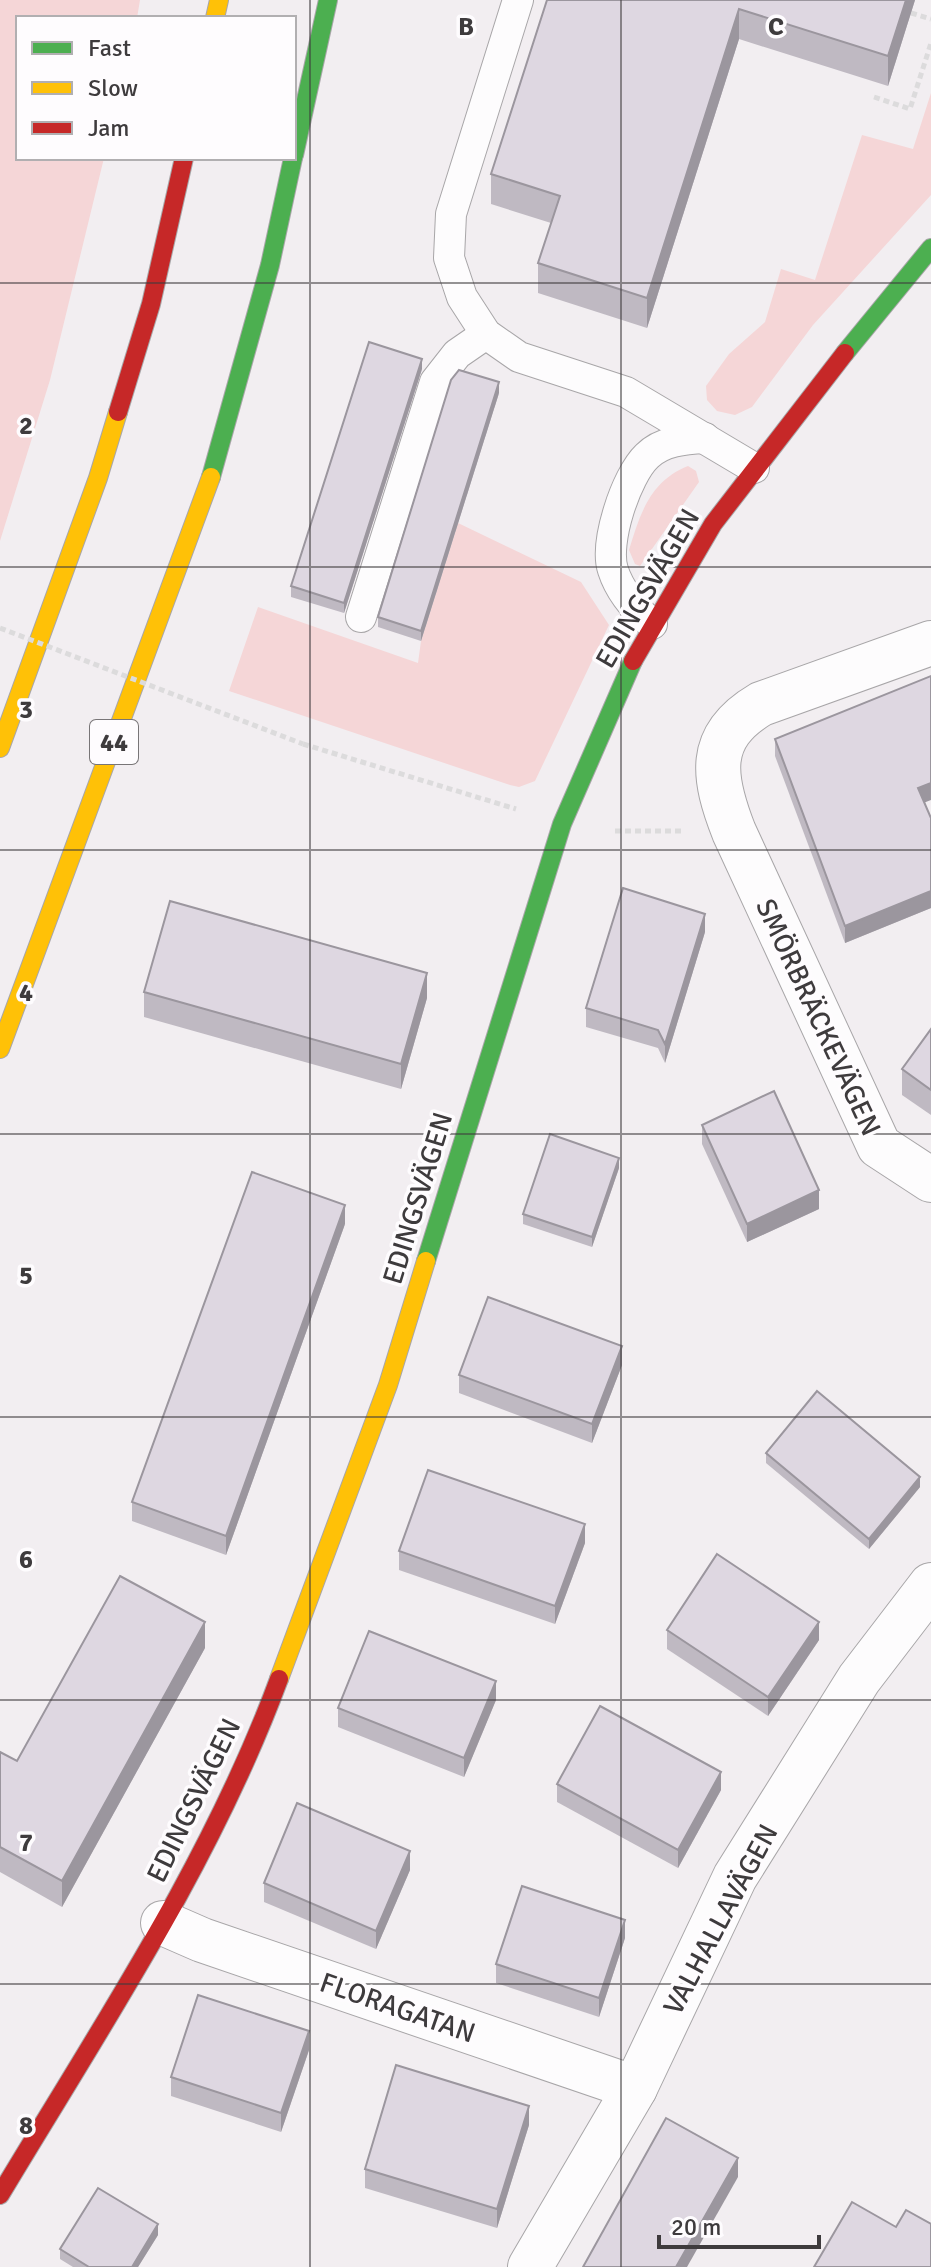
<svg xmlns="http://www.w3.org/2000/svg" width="931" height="2267" font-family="Signika,sans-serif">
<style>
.green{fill:#f5d6d7}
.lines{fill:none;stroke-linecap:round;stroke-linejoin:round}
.lane-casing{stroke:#a8a6a8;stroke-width:32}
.street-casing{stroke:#a8a6a8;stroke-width:46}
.fast-casing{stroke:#a8a6a8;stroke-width:20}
.slow-casing{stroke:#a8a6a8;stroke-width:20}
.jam-casing{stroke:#a8a6a8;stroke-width:20}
.path{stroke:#dcdbdc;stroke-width:5;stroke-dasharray:6 4;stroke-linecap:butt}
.lane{stroke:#fdfcfd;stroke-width:30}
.street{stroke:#fdfcfd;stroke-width:44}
.fast{stroke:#4caf50;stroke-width:18}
.slow{stroke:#ffc107;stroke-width:18}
.jam{stroke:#c62828;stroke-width:18}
.path-bridge{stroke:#dcdbdc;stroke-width:5;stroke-dasharray:6 4;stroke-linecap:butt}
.wall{fill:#bfb9c2}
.shaded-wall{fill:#9b969e}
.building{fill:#ded7e1;stroke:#9b969e;stroke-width:2}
.grid{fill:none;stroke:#3e3b3d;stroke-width:2;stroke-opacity:0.55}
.labels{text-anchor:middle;stroke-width:7;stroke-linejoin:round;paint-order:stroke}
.shield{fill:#fefcfe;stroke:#787577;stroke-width:2}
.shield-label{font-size:26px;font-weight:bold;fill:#3e3b3d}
.street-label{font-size:28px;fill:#3e3b3d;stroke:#fefcfe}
.grid-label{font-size:26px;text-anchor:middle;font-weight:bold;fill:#3e3b3d;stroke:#fefcfe;stroke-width:7;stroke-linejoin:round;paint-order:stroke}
</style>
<rect width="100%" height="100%" fill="#f2eef1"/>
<g class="green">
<polygon points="0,0 140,0 137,18 18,18 18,158 104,158 50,380 0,541"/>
<polygon points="931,93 931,195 813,325 752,407 735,415 717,411 707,400 706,386 729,354 765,322 781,269 815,280 862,135 913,149"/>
<path d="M 688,466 L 696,471 L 699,482 L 640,566 L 635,564 L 629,550 C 640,514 650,481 688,466 Z"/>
<polygon points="458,523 581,582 609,625 535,781 519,787 510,785 229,691 258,607 418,663 421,641"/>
</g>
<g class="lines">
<g class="lane-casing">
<g id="lane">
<polyline points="518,0 451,214 449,258 462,297 486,334 519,357 626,392 754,468"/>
<polyline points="361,617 435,382 457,354 486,334"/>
<path d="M 652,624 C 635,609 620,592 613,570 C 604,543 626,476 647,456 C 662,441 685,439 705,438"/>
</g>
</g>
<g class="street-casing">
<g id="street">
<path d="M 931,643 L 761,704 C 705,737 713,778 734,832 L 879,1146 L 931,1180"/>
<polyline points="163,1923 202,1940 635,2088"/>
<polyline points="530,2267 635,2088 735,1877 859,1679 931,1585"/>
</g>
</g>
<g class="fast-casing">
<g id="fast">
<polyline points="294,155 328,0"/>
<polyline points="845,353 931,248"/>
<polyline points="211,477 270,265 293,158"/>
<polyline points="426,1261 562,824 633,661"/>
</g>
</g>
<g class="slow-casing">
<g id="slow">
<polyline points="215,18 219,0"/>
<polyline points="0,748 98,478 118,412"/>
<polyline points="0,1049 211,477"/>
<polyline points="279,1679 388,1385 426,1261"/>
</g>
</g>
<g class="jam-casing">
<g id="jam">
<polyline points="118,412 151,304 184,158"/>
<polyline points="633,661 713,524 845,353"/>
<path d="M 0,2195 C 100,2028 211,1863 279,1679"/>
</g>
</g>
<g class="path">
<polyline points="911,13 931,19"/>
<polyline points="874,97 910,109 931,43"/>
<polyline points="303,744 516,809"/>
<polyline points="615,831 681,831"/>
</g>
<use href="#lane" class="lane"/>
<use href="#street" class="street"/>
<use href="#fast" class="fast"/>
<use href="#slow" class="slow"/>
<use href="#jam" class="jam"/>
<polyline class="path-bridge" points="0,628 303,744"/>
</g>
<g class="wall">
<polygon points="547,0 915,0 888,86 739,39 647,328 538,293 538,263 551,223 491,204 491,174"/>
<polygon points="422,369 344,613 291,597 291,586"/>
<polygon points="499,393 421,641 378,627 378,617"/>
<polygon points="775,739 924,803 931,818 931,908 845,943 775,756"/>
<polygon points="705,932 665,1063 658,1048 586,1027 586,1008"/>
<polygon points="144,992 427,998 401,1089 144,1017"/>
<polygon points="931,1029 931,1115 902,1095 902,1069"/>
<polygon points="702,1125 819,1209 747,1242 702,1144"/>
<polygon points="619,1168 592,1247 523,1224 523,1214"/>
<polygon points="345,1224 226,1555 132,1521 132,1502"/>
<polygon points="622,1365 592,1443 459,1393 459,1375"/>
<polygon points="766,1453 920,1487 869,1549 766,1463"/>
<polygon points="585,1543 555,1624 399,1570 399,1551"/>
<polygon points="667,1630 819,1640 768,1716 667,1649"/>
<polygon points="205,1648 62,1907 0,1872 0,1752 17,1761"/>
<polygon points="496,1700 464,1777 338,1727 338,1708"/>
<polygon points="557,1784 721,1790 678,1868 557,1802"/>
<polygon points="410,1870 376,1949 264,1902 264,1883"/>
<polygon points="625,1938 599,2017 496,1983 496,1964"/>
<polygon points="309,2050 281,2132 171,2096 171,2077"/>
<polygon points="529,2125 497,2228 365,2188 365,2169"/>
<polygon points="158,2235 138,2267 73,2267 60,2259 60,2249"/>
</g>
<g class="shaded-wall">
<polygon points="906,0 915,0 888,86 888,56"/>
<polygon points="739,9 739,39 647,328 647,298"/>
<polygon points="422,359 422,369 344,613 344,603"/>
<polygon points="499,382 499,393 421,641 421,631"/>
<polygon points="931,783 931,800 918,805 918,788"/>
<polygon points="931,891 931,908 845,943 845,926"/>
<polygon points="705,914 705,932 665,1063 665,1044"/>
<polygon points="427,973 427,998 401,1089 401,1064"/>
<polygon points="619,1158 619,1168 592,1247 592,1237"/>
<polygon points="819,1190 819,1209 747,1242 747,1224"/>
<polygon points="345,1205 345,1224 226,1555 226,1536"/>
<polygon points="622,1346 622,1365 592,1443 592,1424"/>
<polygon points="920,1477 920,1487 869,1549 869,1539"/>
<polygon points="585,1524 585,1543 555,1624 555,1606"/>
<polygon points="205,1622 205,1648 62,1907 62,1881"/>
<polygon points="819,1622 819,1640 768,1716 768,1697"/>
<polygon points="496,1681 496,1700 464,1777 464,1758"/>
<polygon points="721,1772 721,1790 678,1868 678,1850"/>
<polygon points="410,1851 410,1870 376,1949 376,1931"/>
<polygon points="625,1920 625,1938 599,2017 599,1998"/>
<polygon points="309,2031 309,2050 281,2132 281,2113"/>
<polygon points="529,2106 529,2125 497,2228 497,2209"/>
<polygon points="738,2158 738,2177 687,2267 676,2267"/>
<polygon points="158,2224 158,2235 138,2267 132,2267"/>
</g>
<g class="building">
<polygon points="547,0 906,0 888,56 739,9 647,298 538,263 560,196 491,174"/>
<polygon points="369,342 422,359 344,603 291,586"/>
<polygon points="459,370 499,382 421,631 378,617 451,380"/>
<polygon points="931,676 931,783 918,788 931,818 931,891 845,926 775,739"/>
<polygon points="623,888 705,914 665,1044 658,1030 586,1008"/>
<polygon points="170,901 427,973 401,1064 144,992"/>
<polygon points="931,1029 931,1090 902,1069"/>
<polygon points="774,1091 819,1190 747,1224 702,1125"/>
<polygon points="550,1134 619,1158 592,1237 523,1214"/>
<polygon points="252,1172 345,1205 226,1536 132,1502"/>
<polygon points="488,1297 622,1346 592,1424 459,1375"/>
<polygon points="817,1391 920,1477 869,1539 766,1453"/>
<polygon points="428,1470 585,1524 555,1606 399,1551"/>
<polygon points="717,1554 819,1622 768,1697 667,1630"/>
<polygon points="120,1576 205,1622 62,1881 0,1847 0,1752 17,1761"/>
<polygon points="369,1631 496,1681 464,1758 338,1708"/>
<polygon points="600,1706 721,1772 678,1850 557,1784"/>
<polygon points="297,1803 410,1851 376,1931 264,1883"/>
<polygon points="522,1886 625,1920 599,1998 496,1964"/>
<polygon points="198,1995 309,2031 281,2113 171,2077"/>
<polygon points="396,2065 529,2106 497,2209 365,2169"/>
<polygon points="666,2118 738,2158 676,2267 583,2267"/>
<polygon points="98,2188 158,2224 132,2267 89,2267 60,2249"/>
<polygon points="852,2202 896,2227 906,2210 931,2224 931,2267 814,2267"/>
</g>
<path class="grid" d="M 310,0 L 310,2267M 621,0 L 621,2267M 0,283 L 931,283M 0,567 L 931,567M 0,850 L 931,850M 0,1134 L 931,1134M 0,1417 L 931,1417M 0,1700 L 931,1700M 0,1984 L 931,1984"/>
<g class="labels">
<rect class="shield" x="90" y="720" width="48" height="44" rx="6"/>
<g class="shield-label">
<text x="114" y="751">44</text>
</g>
<g class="street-label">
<text transform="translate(647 588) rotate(-60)" y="10">EDINGSVÄGEN</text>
<text transform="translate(819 1017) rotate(65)" y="10">SMÖRBRÄCKEVÄGEN</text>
<text transform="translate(417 1198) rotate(-73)" y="10">EDINGSVÄGEN</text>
<text transform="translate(193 1800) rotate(-64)" y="10">EDINGSVÄGEN</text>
<text transform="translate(720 1919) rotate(-62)" y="10">VALHALLAVÄGEN</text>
<text transform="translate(398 2007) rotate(19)" y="10">FLORAGATAN</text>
</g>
</g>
<g class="grid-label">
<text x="466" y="35">B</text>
<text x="776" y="35">C</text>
<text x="26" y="434">2</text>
<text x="26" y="718">3</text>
<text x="26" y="1001">4</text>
<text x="26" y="1284">5</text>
<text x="26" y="1568">6</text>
<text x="26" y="1851">7</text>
<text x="26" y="2134">8</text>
</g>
<rect x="16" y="16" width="280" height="144" fill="#fefcfe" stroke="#b1afb1" stroke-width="2"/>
<rect x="32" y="42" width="40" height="12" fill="#4caf50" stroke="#b1afb1" stroke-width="2"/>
<text x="88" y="56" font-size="24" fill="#3e3b3d">Fast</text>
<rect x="32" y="82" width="40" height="12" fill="#ffc107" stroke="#b1afb1" stroke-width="2"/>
<text x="88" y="96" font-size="24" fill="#3e3b3d">Slow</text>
<rect x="32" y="122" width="40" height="12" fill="#c62828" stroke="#b1afb1" stroke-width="2"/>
<text x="88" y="136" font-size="24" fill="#3e3b3d">Jam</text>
<path d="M659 2235v12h160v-12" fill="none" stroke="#3e3b3d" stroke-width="4"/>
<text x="671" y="2235" font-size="24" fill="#3e3b3d" stroke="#fefcfe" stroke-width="6" paint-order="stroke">20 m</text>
</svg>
